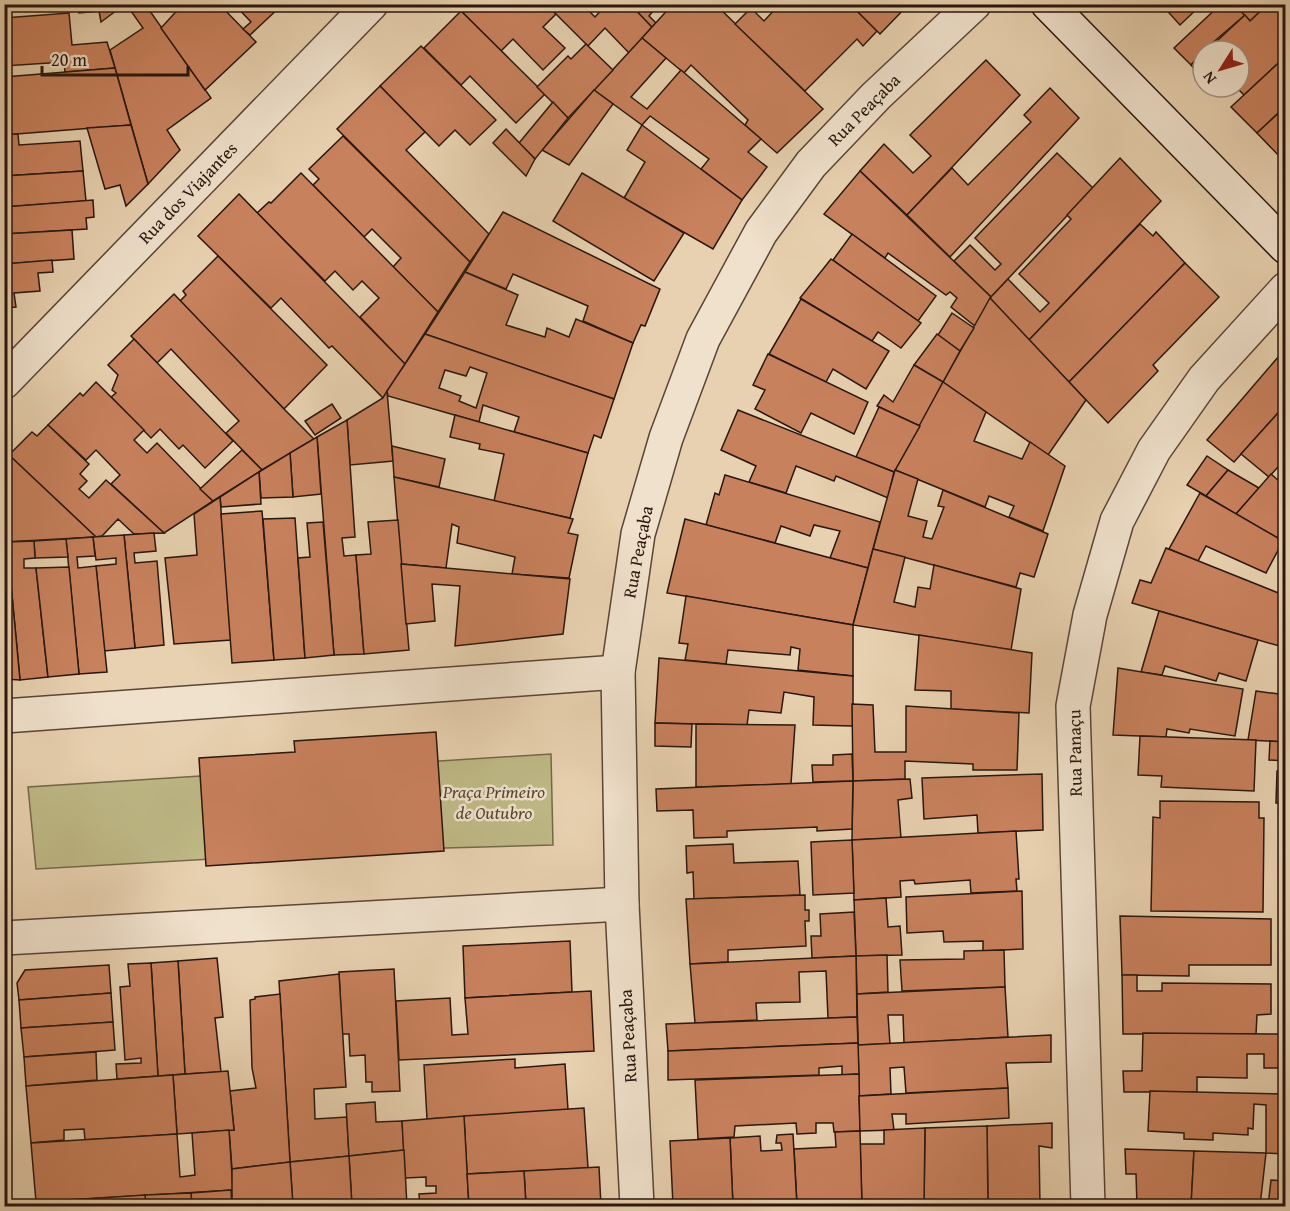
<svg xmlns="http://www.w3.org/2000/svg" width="1290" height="1211" font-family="'Gentium Book Plus',serif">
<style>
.green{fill:#beb986;stroke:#74684a;stroke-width:1.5}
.building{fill:#c8815d;stroke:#29160d;stroke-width:1.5;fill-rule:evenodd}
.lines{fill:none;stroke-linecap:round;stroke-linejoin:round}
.street-casing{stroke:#594536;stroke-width:36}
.secondary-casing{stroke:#29160d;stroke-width:36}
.street{stroke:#f0e1cc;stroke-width:33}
.secondary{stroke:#f0e1cc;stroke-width:33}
.labels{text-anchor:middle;stroke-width:5;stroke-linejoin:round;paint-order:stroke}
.street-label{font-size:18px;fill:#29160d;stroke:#f0e1cc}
.park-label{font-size:18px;font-style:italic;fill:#564731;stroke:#f0e1cc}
</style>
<rect width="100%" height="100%" fill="#e8d1b0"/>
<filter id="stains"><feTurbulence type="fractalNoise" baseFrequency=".00333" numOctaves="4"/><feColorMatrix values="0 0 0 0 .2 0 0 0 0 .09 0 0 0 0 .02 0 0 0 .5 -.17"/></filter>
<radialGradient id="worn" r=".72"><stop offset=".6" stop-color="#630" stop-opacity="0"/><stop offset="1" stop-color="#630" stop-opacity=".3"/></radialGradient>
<polygon class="green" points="551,754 553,845 372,850 36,869 28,787"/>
<g class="building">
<polygon points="33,4 72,4 33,8"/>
<polygon points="79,4 101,4 99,11 79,13"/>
<polygon points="101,4 125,4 101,22 99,11"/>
<polygon points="126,4 145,4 211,98 167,130 180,150 148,184 110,50 143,28"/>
<polygon points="183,4 219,4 256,42 205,90 161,28"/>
<polygon points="234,4 283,4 250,35 243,29 251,22"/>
<polygon points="458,4 546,4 556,14 543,27 565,48 543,70 513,39 501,51 456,6"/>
<polygon points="546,4 588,4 585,7 595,17 607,4 630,4 652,27 629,53 605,28 588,46"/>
<polygon points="630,4 659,4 649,16 656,23 652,27"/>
<polygon points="673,4 715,4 823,109 777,153 745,125 748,120 691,65 684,73 642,38"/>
<polygon points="780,4 850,4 877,31 863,46 857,39 805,91 735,24 751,8 764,21"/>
<polygon points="850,4 909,4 880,34"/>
<polygon points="1161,4 1202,4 1180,25"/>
<polygon points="1221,4 1234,4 1245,15 1203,51 1191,65 1174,48"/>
<polygon points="1234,4 1268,4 1250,21"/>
<polygon points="1268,4 1286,4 1286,56 1244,95 1236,87 1239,87 1239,51 1206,51 1245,15 1250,21"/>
<polygon points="461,11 545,94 516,123 470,76 461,85 424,48"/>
<polygon points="69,13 72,45 107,42 115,68 65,72 64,62 4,66 4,18"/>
<polygon points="642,38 666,58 631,97 647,109 681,70 761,139 748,152 767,167 742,200 701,169 709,159 650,116 642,125 594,90"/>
<polygon points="586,44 613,70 568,118 537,87 568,56 571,59"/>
<polygon points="421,46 496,120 470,145 455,130 439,146 380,86"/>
<polygon points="1203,54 1203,78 1191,65"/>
<polygon points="1286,56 1286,106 1257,133 1231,107"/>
<polygon points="986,60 1020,95 907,215 860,171 884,144 913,173 931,156 910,135"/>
<polygon points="115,68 131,125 4,135 4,77"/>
<polygon points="380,86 425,132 406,150 489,234 470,262 337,129"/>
<polygon points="1050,88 1079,118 950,257 907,215 952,168 968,185 1031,122 1024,115"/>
<polygon points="594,90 613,104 569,165 542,150"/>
<polygon points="553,102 568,118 535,159 519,143"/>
<polygon points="1286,106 1286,153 1281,158 1257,133"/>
<polygon points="131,125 148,184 126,206 120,185 105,189 87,128"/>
<polygon points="642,125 742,200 713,249 624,198 645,162 627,150"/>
<polygon points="506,129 535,159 526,176 493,143"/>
<polygon points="18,134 19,145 80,141 83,171 4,176 4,135"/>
<polygon points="343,136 470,262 438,312 393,267 401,258 372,229 364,237 313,185 319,179 309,169"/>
<polygon points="1057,153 1093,188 991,297 954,261 970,245 995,270 1001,264 975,238"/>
<polygon points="1120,158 1161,201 1029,340 990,298 1008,279 1040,312 1049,303 1019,274 1071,219 1067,215"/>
<polygon points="83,171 86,201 4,207 4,176"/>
<polygon points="860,171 991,297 975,326 951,307 957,298 950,292 946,295 888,253 885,258 824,214"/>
<polygon points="301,173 438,312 405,364 360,317 379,298 362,281 353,290 335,271 325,281 257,213 269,202 271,203"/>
<polygon points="582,173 684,233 654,281 553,221"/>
<polygon points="239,194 405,364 383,398 332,346 329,348 281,298 271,308 198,236"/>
<polygon points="93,200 94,217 86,218 87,229 4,234 4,207"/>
<polygon points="503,212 660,289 645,326 641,325 633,343 583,321 588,306 513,274 506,289 465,272"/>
<polygon points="1140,224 1153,236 1156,232 1185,263 1069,382 1029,340"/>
<polygon points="72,230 74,259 4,264 4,234"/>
<polygon points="852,234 936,296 918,321 833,260"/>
<polygon points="218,256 327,365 284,409 180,301 186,295 183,291"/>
<polygon points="831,259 921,323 901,348 878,332 872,341 800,298"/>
<polygon points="52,260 53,272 38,273 40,291 14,293 16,307 4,308 4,264"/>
<polygon points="1185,263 1219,297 1153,365 1158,371 1108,423 1069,382"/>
<polygon points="465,272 518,295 506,325 545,337 547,328 569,337 576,319 633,343 614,399 425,334"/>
<polygon points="174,294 284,409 314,439 262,470 226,433 239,421 171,349 157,363 131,336"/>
<polygon points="990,298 1086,400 1048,455 943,382"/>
<polygon points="801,299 889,351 866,389 833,369 826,382 769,354"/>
<polygon points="952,313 974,328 960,351 938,335"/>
<path d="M 425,334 L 614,399 L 601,438 L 594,435 L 588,453 L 514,432 L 519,417 L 483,405 L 479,422 L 388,396 L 387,391 ZM 470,367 L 487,373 L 476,408 L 459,401 L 461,396 L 439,388 L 445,370 L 466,376 Z"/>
<polygon points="937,334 960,351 943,382 914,365"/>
<polygon points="134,339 233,441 205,468 183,445 179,449 160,429 151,438 111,397 116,393 112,390 118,375 108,365"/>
<polygon points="768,354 868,402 854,434 811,413 801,433 755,409 765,390 753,385"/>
<polygon points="1279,356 1286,361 1286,404 1234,462 1207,440"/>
<polygon points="914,365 943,382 920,426 877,406 884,395 893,402"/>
<polygon points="96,382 144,430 134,440 147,453 157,443 213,501 164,533 111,484 120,475 96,450 86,460 48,425 80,393 83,396"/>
<polygon points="943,382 986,412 974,441 1022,459 1030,442 1065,466 1043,531 1009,517 1014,506 989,496 985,507 895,470"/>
<polygon points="387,391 393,461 350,465 347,420 383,398"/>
<polygon points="332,404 341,418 315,435 305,421"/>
<polygon points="1286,404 1286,458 1269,477 1241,454"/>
<polygon points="879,407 920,426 894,472 856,457"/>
<polygon points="738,410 894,472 888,498 836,476 834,481 796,466 786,493 749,482 756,466 721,450"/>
<polygon points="455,415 588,453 570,518 494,501 504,454 479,449 480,444 450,437"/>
<polygon points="347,420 355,537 342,538 344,556 356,555 364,654 334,655 317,437"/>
<polygon points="48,425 89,464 80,474 87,481 79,489 89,498 106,480 164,533 134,534 118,519 102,536 96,537 9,455 32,432 37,436"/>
<polygon points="317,437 321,494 293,497 290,453"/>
<polygon points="392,446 445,459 439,487 394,477"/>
<polygon points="242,450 262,470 213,501 200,489"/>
<polygon points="4,451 9,455 96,537 4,542"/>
<polygon points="290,453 293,497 261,498 259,472"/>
<polygon points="1207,456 1228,470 1206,496 1187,485"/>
<polygon points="895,470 918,479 908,516 927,521 923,537 932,539 944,507 938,506 943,490 1048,534 1034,577 1020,573 1016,587 873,549"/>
<polygon points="1228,470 1259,488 1236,514 1206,496"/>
<polygon points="259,472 261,504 221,507 220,497"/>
<polygon points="1271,474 1286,487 1286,543 1236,514"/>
<polygon points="725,475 880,522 868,568 830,558 840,531 814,525 810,536 781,526 775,543 706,525 715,493 719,495"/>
<polygon points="394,477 573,519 568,533 578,535 569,578 512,574 515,557 457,543 459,527 452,524 446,568 401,564"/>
<polygon points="1200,493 1283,541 1266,573 1206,546 1198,561 1169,549"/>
<polygon points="220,497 231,640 174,644 165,558 197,555 194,514"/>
<polygon points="262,511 274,660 232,663 221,514"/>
<polygon points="295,518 305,658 274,660 263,519"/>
<polygon points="685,519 868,568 853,625 667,593"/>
<polygon points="398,520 409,650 364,654 356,555 371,554 368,522"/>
<polygon points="323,522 334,655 305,658 298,558 310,557 307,523"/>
<polygon points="154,533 156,551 134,553 135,563 157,561 164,645 135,648 124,535"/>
<polygon points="124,535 135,648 104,651 96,566 116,564 116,558 96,560 93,537"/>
<polygon points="93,537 95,556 77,557 78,568 96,566 107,672 79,674 66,539"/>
<polygon points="66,539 68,557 35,558 34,541"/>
<polygon points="34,541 35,558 24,559 24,568 36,568 48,677 20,680 7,542"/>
<polygon points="4,542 7,542 20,680 4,679"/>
<polygon points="1166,548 1286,596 1286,648 1132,603 1140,580 1151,583"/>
<polygon points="873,549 905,557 894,602 915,607 918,587 930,589 934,565 1021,589 1011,650 853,625"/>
<polygon points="401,564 570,579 563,634 455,646 460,586 432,584 435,621 406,624"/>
<polygon points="69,567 79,674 48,677 36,568"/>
<polygon points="686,596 853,625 853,676 798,670 800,649 791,647 790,655 728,650 726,664 685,660 688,644 679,643"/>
<polygon points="1159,611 1258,640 1246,681 1219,673 1216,681 1165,666 1162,675 1141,672"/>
<polygon points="919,635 1032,653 1029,713 951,709 951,691 915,690"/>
<polygon points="659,658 853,676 853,726 813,725 814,697 784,692 781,713 749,710 747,725 655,723"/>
<polygon points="1118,668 1243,689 1235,736 1190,729 1189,733 1167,729 1166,737 1113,735"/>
<polygon points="1256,691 1286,695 1286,742 1248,740"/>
<polygon points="852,704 873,705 875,752 906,752 906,706 1019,713 1017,770 973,770 973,764 905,761 905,779 853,781"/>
<polygon points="655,723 692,724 691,747 655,746"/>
<polygon points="696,724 795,725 791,784 696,787"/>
<polygon points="436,732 444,851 206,866 199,758 295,752 294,741"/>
<polygon points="1140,736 1256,740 1254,791 1161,787 1162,776 1138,775"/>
<polygon points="1270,741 1286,742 1286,761 1269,760"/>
<polygon points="852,754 853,781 813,782 812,765 833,765 833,755"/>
<polygon points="1277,771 1286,771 1286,803 1276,803"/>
<polygon points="1042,774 1043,830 978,833 977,815 924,819 922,778"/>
<polygon points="910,779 912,798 898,800 901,838 852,840 853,781"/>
<polygon points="853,781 852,829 817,831 817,827 727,831 727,837 694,838 693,810 657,811 656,789"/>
<polygon points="1160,801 1259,802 1259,818 1264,818 1263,912 1151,911 1153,817 1160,818"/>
<polygon points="1016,831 1019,879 1016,879 1017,891 971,893 970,880 915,884 914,880 900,881 901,897 854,900 852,840"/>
<polygon points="852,840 854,893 813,895 811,842"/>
<polygon points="733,844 734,863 798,861 800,895 694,899 693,872 687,873 686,846"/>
<polygon points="1022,891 1023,949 983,951 983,941 944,942 943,931 907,933 906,897"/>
<polygon points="805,895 805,910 809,910 809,921 805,921 806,946 728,950 728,962 690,964 686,899"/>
<polygon points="886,898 888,927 900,926 902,955 856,956 854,900"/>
<polygon points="854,912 856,956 812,958 811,936 821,936 820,914"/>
<polygon points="1120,916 1271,919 1271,965 1189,965 1189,976 1122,975"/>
<polygon points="570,941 572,992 465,998 463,946"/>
<polygon points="1004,950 1005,987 902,991 900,960 964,959 964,951"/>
<polygon points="887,955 888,992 857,994 856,956"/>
<polygon points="856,956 857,1017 828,1018 826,971 799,972 800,1002 756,1003 757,1020 695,1023 690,964"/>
<polygon points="217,958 223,1017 215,1018 221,1072 185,1074 178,961"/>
<polygon points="178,961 185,1074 158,1076 151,963"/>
<polygon points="151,963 158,1076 117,1079 116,1064 141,1063 141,1058 125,1060 120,987 130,986 128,964"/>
<polygon points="109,965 111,993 19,1000 17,983 25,970"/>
<polygon points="394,969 400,1091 372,1092 372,1082 366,1082 365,1055 350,1056 349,1034 342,1034 339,972"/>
<polygon points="339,974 346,1087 314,1089 315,1119 347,1117 349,1156 290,1162 279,981"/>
<polygon points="1122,975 1137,975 1137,991 1162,991 1162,983 1271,984 1271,1014 1257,1015 1256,1034 1123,1034"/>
<polygon points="1005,987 1008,1037 904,1043 903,1015 888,1015 890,1044 858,1045 857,994"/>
<polygon points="591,991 594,1051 399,1060 396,1001 450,998 452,1035 468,1034 465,998"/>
<polygon points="111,993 113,1022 21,1028 19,1000"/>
<polygon points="280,994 290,1162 232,1169 229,1130 234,1130 230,1091 256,1088 252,1068 250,1000 255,999 255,997"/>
<polygon points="857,1017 858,1043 668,1051 666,1024"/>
<polygon points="113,1022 115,1050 24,1057 21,1028"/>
<polygon points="1143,1033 1286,1034 1286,1094 1279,1094 1280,1068 1264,1068 1264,1054 1247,1054 1247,1078 1197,1077 1197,1092 1124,1092 1123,1071 1142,1071"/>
<polygon points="1051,1035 1051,1062 1006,1063 1008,1088 906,1093 904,1067 890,1068 891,1094 859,1096 858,1045"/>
<polygon points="858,1043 859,1074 842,1075 842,1066 819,1068 819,1075 668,1080 668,1051"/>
<polygon points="96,1052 97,1080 26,1086 24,1057"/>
<polygon points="515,1059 515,1068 565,1064 568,1110 427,1119 424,1065"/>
<polygon points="228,1071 234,1130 177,1134 173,1075"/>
<polygon points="859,1074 860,1131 834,1132 833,1123 816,1123 816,1133 797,1134 796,1123 735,1126 734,1137 698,1139 695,1080"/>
<polygon points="173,1075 177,1134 85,1140 84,1129 64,1130 64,1140 31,1143 26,1086"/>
<polygon points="1008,1088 1009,1118 906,1124 906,1114 892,1114 894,1130 860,1131 859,1096"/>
<polygon points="1150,1091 1286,1094 1286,1154 1266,1153 1266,1105 1254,1104 1253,1129 1248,1128 1248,1135 1213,1133 1213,1140 1184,1139 1184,1133 1148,1131"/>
<polygon points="375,1102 376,1122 402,1121 404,1150 349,1156 346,1104"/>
<polygon points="584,1108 588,1168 467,1174 464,1116"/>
<polygon points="464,1116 469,1206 420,1206 419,1194 436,1193 436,1186 426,1186 426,1177 405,1178 402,1121"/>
<polygon points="1052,1123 1052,1148 1039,1146 1040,1206 988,1206 987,1126"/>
<polygon points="987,1126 988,1206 924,1206 925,1128"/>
<polygon points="925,1128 924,1206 862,1206 860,1144 884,1144 884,1130"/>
<polygon points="229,1130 233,1190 36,1202 31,1143 177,1134 180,1177 195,1175 192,1133"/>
<polygon points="860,1131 862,1206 797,1206 794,1149 836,1147 835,1132"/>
<polygon points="793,1134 797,1206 733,1206 730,1138 760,1136 761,1151 782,1150 781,1143 776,1143 777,1135"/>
<polygon points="730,1138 733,1206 673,1206 670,1141"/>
<polygon points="1125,1149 1194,1151 1191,1206 1137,1206 1136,1174 1126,1174"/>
<polygon points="404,1150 407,1206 352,1206 349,1156"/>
<polygon points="1194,1151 1266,1153 1260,1206 1191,1206"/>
<polygon points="349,1156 352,1206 293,1206 290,1162"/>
<polygon points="290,1162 293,1206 232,1206 232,1169"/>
<polygon points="599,1167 601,1206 526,1206 524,1171"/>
<polygon points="524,1171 526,1206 469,1206 467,1174"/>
<polygon points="1271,1180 1286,1181 1286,1206 1268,1206"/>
<polygon points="231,1190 232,1206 192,1206 191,1193"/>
<polygon points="191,1193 192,1206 146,1206 145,1195"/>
<polygon points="145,1195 146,1206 36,1206 36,1202"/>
</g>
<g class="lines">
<g class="street-casing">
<g id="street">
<polyline points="4,382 371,4"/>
<polyline points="4,716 618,672"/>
<polyline points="4,938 622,904"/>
<polyline points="637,1206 622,904 618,672 638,534 666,438 703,339 761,232 811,164 876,96 974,4"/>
<polyline points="1088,1206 1073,706 1090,615 1117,521 1154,450 1204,379 1286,289"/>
</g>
</g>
<g class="secondary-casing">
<polyline id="secondary" points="1048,4 1286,247"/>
</g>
<use href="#street" class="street"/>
<use href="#secondary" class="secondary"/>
</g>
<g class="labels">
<g class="street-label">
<text transform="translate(864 110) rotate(-45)" y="6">Rua Peaçaba</text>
<text transform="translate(188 193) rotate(-46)" y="6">Rua dos Viajantes</text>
<text transform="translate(638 552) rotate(-79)" y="6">Rua Peaçaba</text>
<text transform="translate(1075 753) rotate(-91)" y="6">Rua Panaçu</text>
<text transform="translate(628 1036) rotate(-93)" y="6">Rua Peaçaba</text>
</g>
<g class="park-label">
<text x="494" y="798">Praça Primeiro<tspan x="494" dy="21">de Outubro</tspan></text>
</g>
</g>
<rect width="1290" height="1211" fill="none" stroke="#e8d1b0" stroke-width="24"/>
<rect x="6" y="6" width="1278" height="1199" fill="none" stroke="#29160d" stroke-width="3"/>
<rect x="12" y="12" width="1266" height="1187" fill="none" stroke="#29160d" stroke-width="1.5"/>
<g transform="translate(1221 69) rotate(233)"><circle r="28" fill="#f0e1cc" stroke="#a09080" stroke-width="1.5"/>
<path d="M0-4.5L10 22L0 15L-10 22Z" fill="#8f2418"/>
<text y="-9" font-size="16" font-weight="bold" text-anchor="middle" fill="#29160d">N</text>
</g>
<path d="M42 66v9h146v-9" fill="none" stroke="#29160d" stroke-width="3"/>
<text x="51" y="66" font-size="18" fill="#29160d" stroke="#f0e1cc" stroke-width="4.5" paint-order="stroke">20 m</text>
<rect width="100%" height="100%" filter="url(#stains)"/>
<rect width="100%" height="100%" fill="url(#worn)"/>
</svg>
